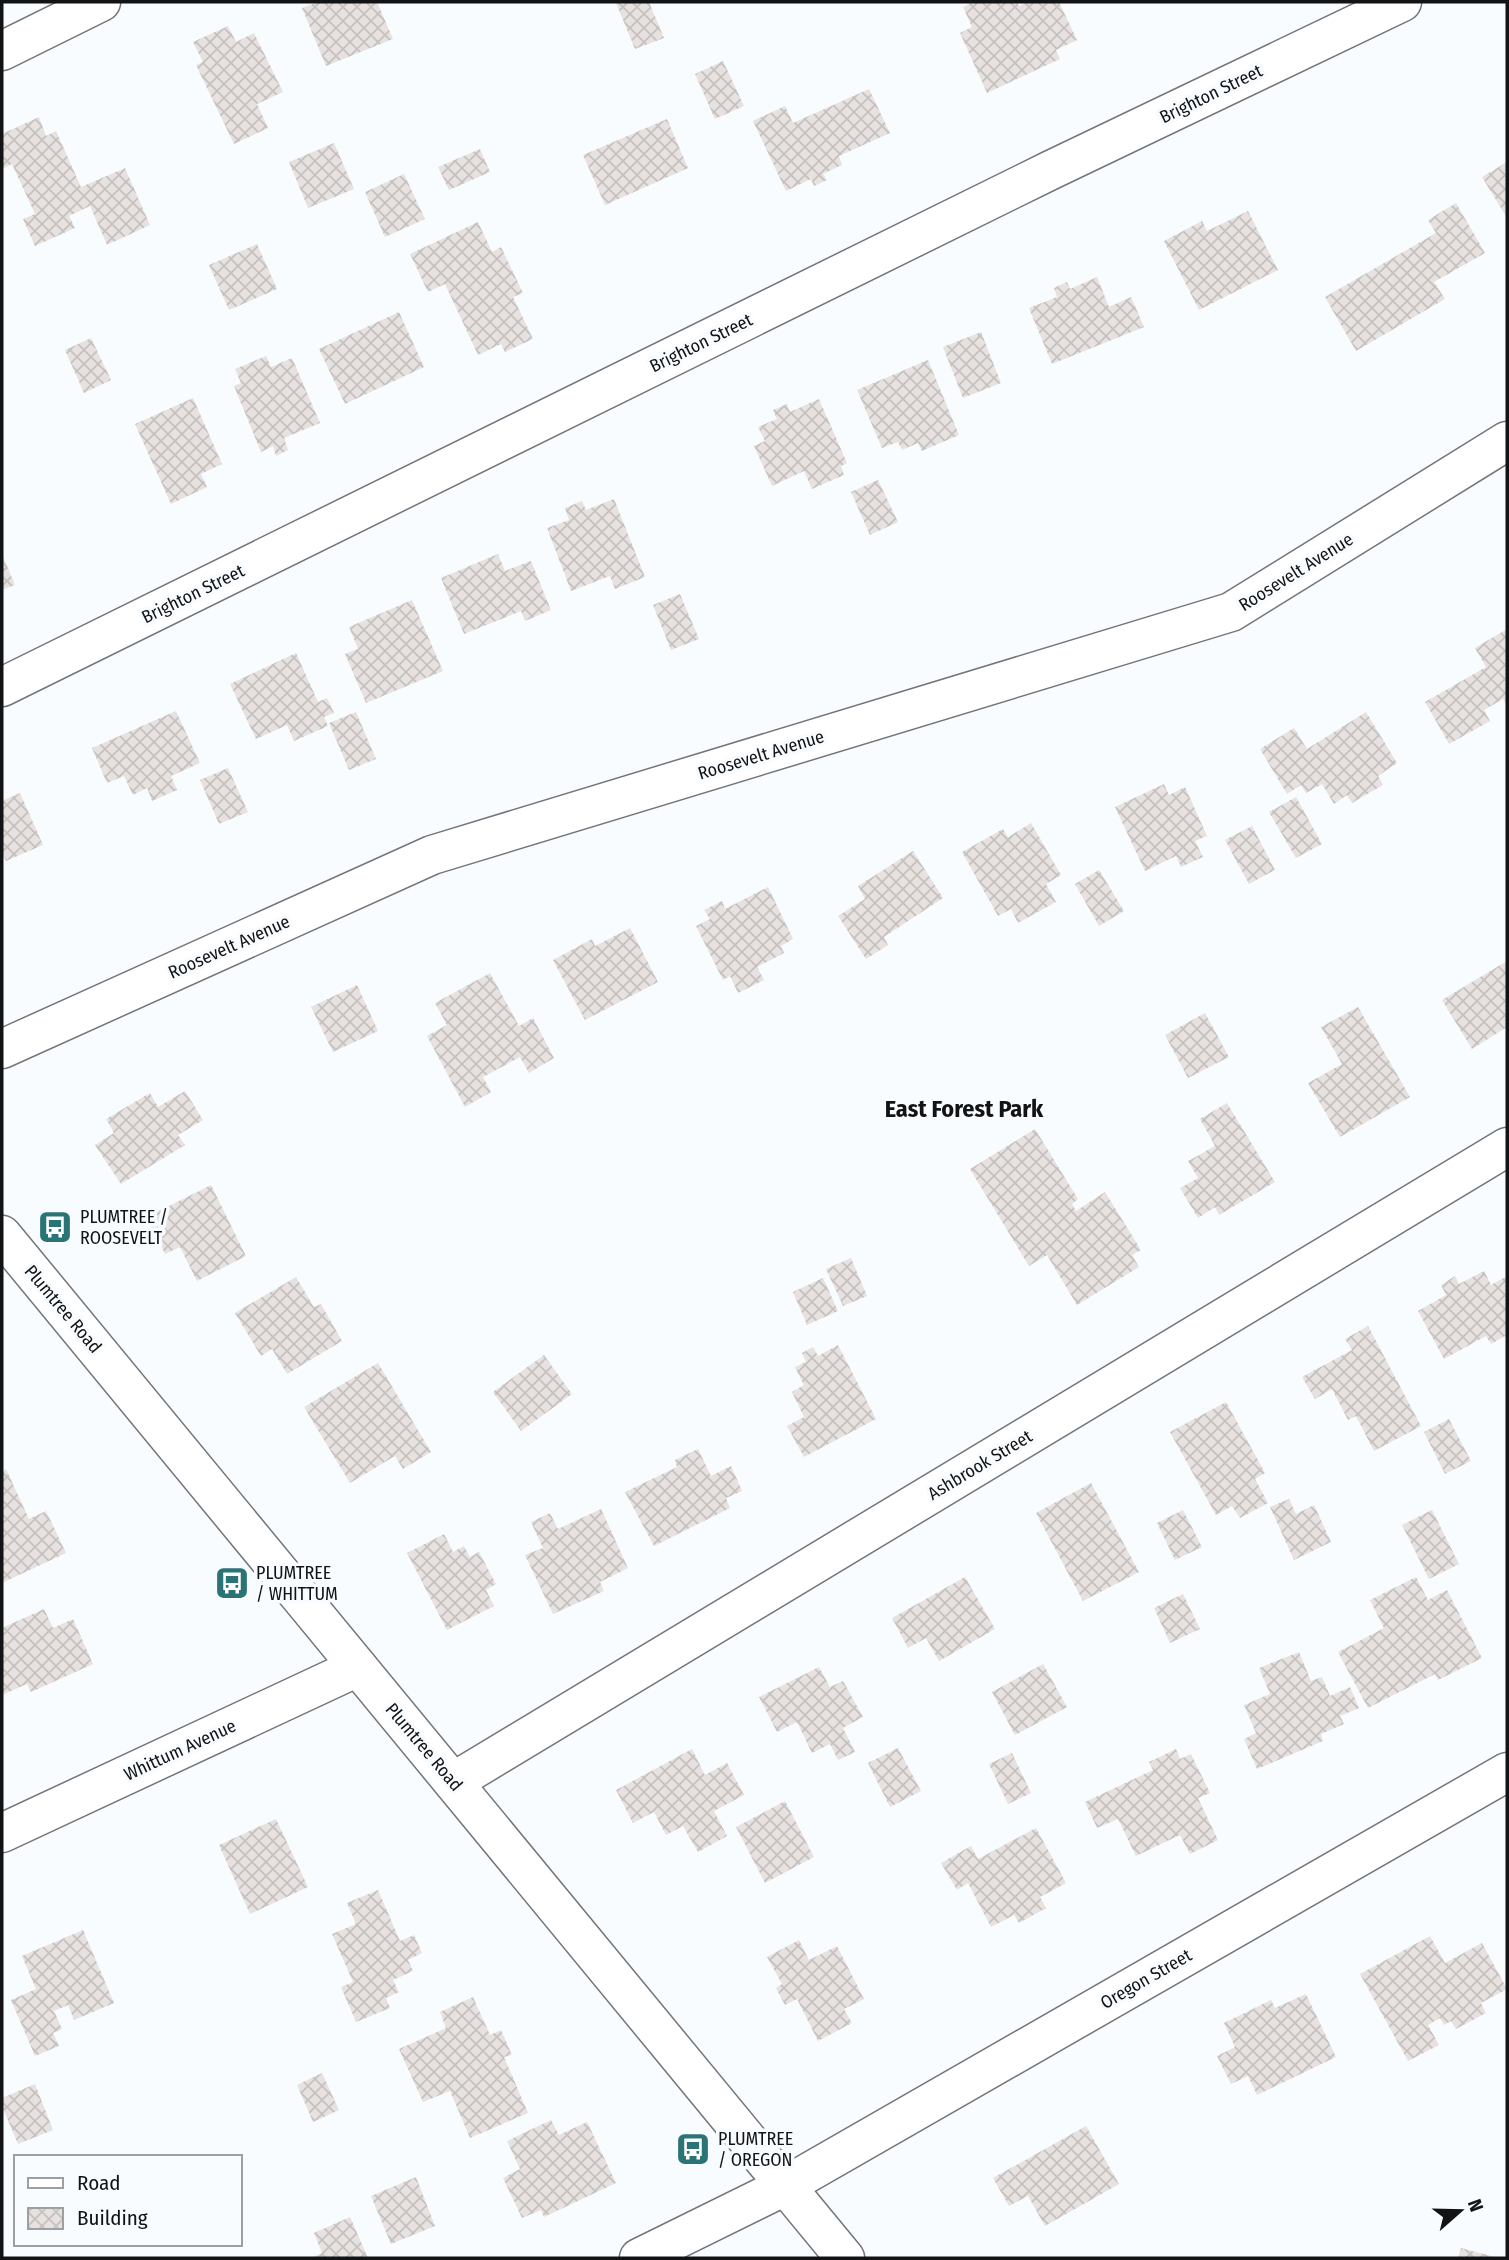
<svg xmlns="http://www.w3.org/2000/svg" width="1509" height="2260" font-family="'Fira Sans Condensed',sans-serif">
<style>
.building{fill:url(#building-cross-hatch)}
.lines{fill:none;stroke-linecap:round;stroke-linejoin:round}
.minor-casing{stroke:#72767a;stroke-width:41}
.minor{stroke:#fff;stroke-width:38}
.labels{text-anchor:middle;stroke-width:7;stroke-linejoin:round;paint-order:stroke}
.street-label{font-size:18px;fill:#121315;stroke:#f9fcfe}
.poi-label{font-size:18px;fill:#121315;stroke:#f9fcfe;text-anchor:start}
.district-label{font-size:24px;font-weight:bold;fill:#121315;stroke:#f9fcfe}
</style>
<defs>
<pattern id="building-cross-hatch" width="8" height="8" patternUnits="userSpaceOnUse" patternTransform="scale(1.75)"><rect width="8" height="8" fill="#e7e2df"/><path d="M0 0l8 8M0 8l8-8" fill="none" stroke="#c5c1be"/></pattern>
</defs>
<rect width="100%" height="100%" fill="#f9fcfe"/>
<g class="building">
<polygon points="318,2 377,2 393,39 326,66 302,8"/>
<polygon points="620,2 649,2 664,38 635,49 616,3"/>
<polygon points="973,2 1017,2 1019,6 1027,2 1059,2 1077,40 1056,50 1060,59 987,93 960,33 972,27 963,7"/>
<polygon points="228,26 236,42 254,33 283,92 257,104 268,128 234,144 196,65 203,62 193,42"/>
<polygon points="723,61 744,106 715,119 695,74"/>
<polygon points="869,89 890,133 839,156 842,165 823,174 827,180 814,186 811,179 786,191 753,121 785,106 793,123"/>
<polygon points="39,117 46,136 56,131 81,187 125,168 150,225 107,245 90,206 69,216 75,228 35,246 23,219 35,214 12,164 2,169 2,134"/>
<polygon points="667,119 688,168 605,205 583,155"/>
<polygon points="334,143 354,189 308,208 289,162"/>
<polygon points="480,149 490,172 449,190 438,167"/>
<polygon points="1507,162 1507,218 1482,177"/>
<polygon points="404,174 425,219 385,237 365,192"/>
<polygon points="1456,203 1485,253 1434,282 1445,299 1356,351 1325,297 1436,233 1428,220"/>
<polygon points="1248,211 1278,270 1199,310 1164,241 1202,221 1207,231"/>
<polygon points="478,222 492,252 501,247 523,293 513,297 533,339 505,352 501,344 478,355 445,284 428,292 410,254"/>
<polygon points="257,244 277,289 229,310 209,265"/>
<polygon points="1097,277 1109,307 1131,297 1144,327 1052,364 1029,308 1057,297 1054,288 1067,282 1070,289"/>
<polygon points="399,312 424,367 345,404 319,349"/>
<polygon points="981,332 1001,383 963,398 943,347"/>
<polygon points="91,338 111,380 84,393 65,350"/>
<polygon points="266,356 271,367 292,358 320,423 284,438 288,450 276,456 273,446 261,452 234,386 241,383 235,369"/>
<polygon points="928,360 959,435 922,451 918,443 902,450 898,442 882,448 857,390"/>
<polygon points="193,398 222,464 201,474 207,487 171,504 135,424"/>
<polygon points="819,399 847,463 841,466 844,475 812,489 804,471 772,486 754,446 765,441 758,427 777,419 773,410 787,404 790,412"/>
<polygon points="878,480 898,522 870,535 851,492"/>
<polygon points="614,499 645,577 615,589 610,576 571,591 547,528 569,520 565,508 582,501 586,510"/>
<polygon points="2,554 15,585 2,590"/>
<polygon points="498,554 505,571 531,561 551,610 525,621 521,611 464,634 441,578"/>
<polygon points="680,594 699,639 671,650 653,605"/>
<polygon points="412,600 443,671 366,703 345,654 358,649 349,627"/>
<polygon points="1507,629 1507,706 1503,699 1484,710 1490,721 1449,744 1425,702 1486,667 1475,648"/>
<polygon points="296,653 318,702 327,698 334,713 324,717 328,726 294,741 287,725 256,739 230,684"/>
<polygon points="176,711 200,763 171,776 177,790 152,801 147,788 133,795 124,776 107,783 92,748"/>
<polygon points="356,712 376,759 349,770 329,723"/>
<polygon points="1366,712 1397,763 1378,776 1383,785 1352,803 1347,795 1334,804 1322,784 1306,793 1301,785 1287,794 1260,749 1294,728 1307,749"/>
<polygon points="228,768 248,812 219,824 200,780"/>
<polygon points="1164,784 1169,795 1185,787 1207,836 1195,841 1203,857 1181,867 1176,856 1145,871 1115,807"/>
<polygon points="20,793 43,845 6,861 2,853 2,801"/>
<polygon points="1296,797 1322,844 1296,858 1269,812"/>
<polygon points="1031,823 1061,875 1046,884 1056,902 1018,923 1011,909 998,916 962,852 1003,829 1008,837"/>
<polygon points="1252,826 1275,870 1249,884 1225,840"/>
<polygon points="913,851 943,898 884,937 888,945 866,959 838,916 865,899 858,886"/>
<polygon points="1099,870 1124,911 1099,926 1075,884"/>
<polygon points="768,887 793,939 781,946 784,953 757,967 764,980 738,993 730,976 723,980 696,926 710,919 704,910 722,901 725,909"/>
<polygon points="630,928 658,982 585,1020 553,960 592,939 595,946"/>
<polygon points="1507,961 1507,1027 1472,1049 1442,1000"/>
<polygon points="490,973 519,1026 533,1018 554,1058 529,1073 520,1057 483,1077 491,1092 465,1107 427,1036 447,1025 435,1003"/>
<polygon points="357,985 378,1031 333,1052 311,1007"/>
<polygon points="1358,1007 1410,1097 1340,1137 1308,1083 1342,1064 1321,1027"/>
<polygon points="1205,1013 1229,1057 1188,1078 1165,1035"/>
<polygon points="185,1091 203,1120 178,1135 185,1145 121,1184 95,1145 114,1133 106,1119 150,1093 158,1107"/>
<polygon points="1227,1103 1275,1182 1219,1215 1215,1207 1198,1218 1180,1188 1198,1178 1188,1161 1215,1146 1200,1119"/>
<polygon points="1035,1129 1078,1199 1072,1204 1076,1211 1105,1192 1141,1250 1132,1255 1139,1267 1077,1305 1047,1255 1029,1266 970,1169"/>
<polygon points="211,1185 246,1256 197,1281 180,1247 165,1254 147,1217"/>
<polygon points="851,1258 867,1296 843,1306 826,1269"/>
<polygon points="1484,1271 1491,1285 1507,1276 1507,1335 1491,1344 1486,1336 1444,1359 1418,1311 1446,1295 1441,1285 1455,1276 1459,1284"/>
<polygon points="296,1277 314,1307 321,1304 342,1341 287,1374 272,1349 261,1356 235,1313"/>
<polygon points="823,1278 838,1311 807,1325 793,1292"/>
<polygon points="1368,1326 1421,1426 1374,1451 1356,1416 1348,1420 1332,1389 1315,1399 1302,1377 1352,1350 1345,1339"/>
<polygon points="838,1345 876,1419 804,1457 787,1426 804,1417 792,1392 804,1385 795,1367 806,1362 802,1353 813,1347 818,1356"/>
<polygon points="544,1355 572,1394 521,1431 493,1392"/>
<polygon points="378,1363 431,1452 403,1469 395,1456 350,1483 304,1407"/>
<polygon points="1226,1402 1265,1473 1255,1479 1268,1503 1240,1518 1232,1506 1216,1515 1170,1432"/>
<polygon points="1449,1419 1471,1461 1445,1474 1424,1432"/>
<polygon points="698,1449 711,1476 731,1466 742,1491 726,1498 730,1508 654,1546 625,1492 677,1467 675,1460"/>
<polygon points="6,1469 29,1519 46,1511 66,1553 2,1583 2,1472"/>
<polygon points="1091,1483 1139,1572 1083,1601 1036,1513"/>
<polygon points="1289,1499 1296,1514 1314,1505 1331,1542 1294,1560 1270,1507"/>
<polygon points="601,1509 628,1568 600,1582 604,1591 553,1614 525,1555 543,1548 531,1522 550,1513 558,1529"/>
<polygon points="1183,1510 1202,1547 1175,1560 1157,1523"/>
<polygon points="1432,1510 1459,1564 1429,1579 1402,1525"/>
<polygon points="444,1534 453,1552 464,1546 470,1557 479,1552 496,1584 486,1590 494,1606 447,1630 407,1553"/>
<polygon points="965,1577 995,1629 939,1661 926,1638 908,1648 892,1618"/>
<polygon points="1416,1577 1428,1600 1447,1590 1482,1658 1438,1680 1435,1674 1368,1708 1338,1652 1384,1628 1370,1600"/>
<polygon points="1183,1594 1200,1629 1170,1643 1154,1608"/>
<polygon points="44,1609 53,1628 73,1619 93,1664 31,1692 27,1684 2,1695 2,1628"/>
<polygon points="1299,1652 1311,1681 1322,1677 1330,1696 1350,1687 1359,1708 1340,1716 1344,1724 1321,1734 1323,1741 1257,1769 1244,1739 1256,1733 1244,1705 1270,1694 1259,1668"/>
<polygon points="1043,1664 1067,1707 1015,1735 992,1692"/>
<polygon points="819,1667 830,1687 843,1681 863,1717 843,1728 855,1752 838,1760 830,1744 812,1753 797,1722 777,1732 759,1697"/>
<polygon points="898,1748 921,1791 890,1807 868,1763"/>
<polygon points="692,1749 705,1775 727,1763 744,1795 714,1811 727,1836 698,1852 683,1826 666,1835 654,1812 633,1823 616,1790"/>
<polygon points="1176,1749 1180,1759 1191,1754 1210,1793 1198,1798 1218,1840 1190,1854 1180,1835 1136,1856 1118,1819 1097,1828 1085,1802 1153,1770 1149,1762"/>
<polygon points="1012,1753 1031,1793 1008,1804 989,1764"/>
<polygon points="785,1801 814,1857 765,1883 736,1827"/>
<polygon points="276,1819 308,1887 250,1914 219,1845"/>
<polygon points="1036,1828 1066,1883 1040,1897 1046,1908 1019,1923 1014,1915 991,1927 968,1883 957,1890 941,1863 971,1846 978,1859"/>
<polygon points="378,1890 400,1941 414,1935 422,1953 408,1960 413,1971 393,1980 399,1992 386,1998 390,2008 356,2022 341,1987 353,1982 332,1934 356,1924 347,1903"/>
<polygon points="83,1930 114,2003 74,2020 68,2005 54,2011 62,2029 53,2033 59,2046 35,2056 11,2000 36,1989 22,1956"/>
<polygon points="1430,1936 1445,1963 1482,1943 1507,1989 1481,2003 1486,2013 1456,2029 1451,2021 1444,2025 1440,2018 1428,2025 1439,2045 1408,2061 1360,1974"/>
<polygon points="799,1940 809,1960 837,1946 864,1999 844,2009 852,2023 818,2041 797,1999 785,2005 776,1988 782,1984 767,1957"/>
<polygon points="1306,1994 1336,2057 1257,2095 1248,2076 1231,2084 1217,2056 1235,2047 1224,2023 1271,2000 1275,2008"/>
<polygon points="473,1997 490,2035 501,2030 512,2055 504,2057 528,2113 470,2138 450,2091 423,2102 399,2049 446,2028 440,2012"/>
<polygon points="322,2073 339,2110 313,2122 297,2085"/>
<polygon points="35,2084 53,2130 18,2144 2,2106 2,2098"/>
<polygon points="551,2120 559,2135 587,2122 616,2183 544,2217 541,2210 522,2218 503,2178 520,2169 507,2141"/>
<polygon points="1086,2126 1119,2184 1045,2226 1028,2196 1009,2206 993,2178"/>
<polygon points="416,2177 435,2226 391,2244 371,2196"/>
<polygon points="350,2217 368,2258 311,2258 322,2253 314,2233"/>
<polygon points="1461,2248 1495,2257 1495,2258 1458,2258"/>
</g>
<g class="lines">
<g class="minor-casing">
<g id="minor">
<polyline points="2,51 101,2"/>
<polyline points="2,687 1051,170 1402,2"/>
<polyline points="2,1049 432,855 1231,612 1507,441"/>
<polyline points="2,1235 845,2258"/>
<polyline points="453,1782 1507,1147"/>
<polyline points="2,1833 358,1667"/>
<polyline points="639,2258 785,2186 1507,1772"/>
</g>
</g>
<use href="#minor" class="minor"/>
</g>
<defs>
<g id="bus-square" transform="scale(1.75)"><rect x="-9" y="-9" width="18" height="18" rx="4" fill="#2a7475" stroke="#f9fcfe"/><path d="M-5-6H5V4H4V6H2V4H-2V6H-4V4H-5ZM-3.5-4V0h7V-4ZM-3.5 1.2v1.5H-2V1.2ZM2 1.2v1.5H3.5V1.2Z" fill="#fff"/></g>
</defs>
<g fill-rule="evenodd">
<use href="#bus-square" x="55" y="1227"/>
<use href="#bus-square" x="232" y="1583"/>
<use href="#bus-square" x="693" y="2149"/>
</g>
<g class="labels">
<g class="street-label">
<text transform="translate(1211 94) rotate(-26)" y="6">Brighton Street</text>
<text transform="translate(701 343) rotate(-26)" y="6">Brighton Street</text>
<text transform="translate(1296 572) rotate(-32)" y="6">Roosevelt Avenue</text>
<text transform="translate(193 594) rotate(-26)" y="6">Brighton Street</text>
<text transform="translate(761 755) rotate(-17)" y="6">Roosevelt Avenue</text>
<text transform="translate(229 947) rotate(-24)" y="6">Roosevelt Avenue</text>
<text transform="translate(63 1309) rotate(50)" y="6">Plumtree Road</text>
<text transform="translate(980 1465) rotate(-31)" y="6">Ashbrook Street</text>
<text transform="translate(424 1747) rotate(50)" y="6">Plumtree Road</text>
<text transform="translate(180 1750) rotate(-25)" y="6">Whittum Avenue</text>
<text transform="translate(1146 1979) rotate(-30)" y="6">Oregon Street</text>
</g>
<g class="poi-label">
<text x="80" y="1223">PLUMTREE /<tspan x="80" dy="21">ROOSEVELT</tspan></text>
<text x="256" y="1579">PLUMTREE<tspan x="256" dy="21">/ WHITTUM</tspan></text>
<text x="718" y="2145">PLUMTREE<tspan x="718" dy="21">/ OREGON</tspan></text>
</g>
<g class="district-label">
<text x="964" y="1117">East Forest Park</text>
</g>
</g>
<rect width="1509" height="2260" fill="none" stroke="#121315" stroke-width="7"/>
<rect x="14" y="2155" width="228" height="91" fill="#f9fcfe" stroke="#9d9fa1" stroke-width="2"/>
<rect x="28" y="2178" width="35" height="10" fill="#ffffff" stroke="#9d9fa1" stroke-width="2"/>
<text x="77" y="2190" font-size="21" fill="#121315">Road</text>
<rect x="28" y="2208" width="35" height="21" fill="url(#building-cross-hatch)" stroke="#9d9fa1" stroke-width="2"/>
<text x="77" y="2225" font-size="21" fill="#121315">Building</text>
<g transform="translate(1460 2211) rotate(70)" stroke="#f9fcfe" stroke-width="5" paint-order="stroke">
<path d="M0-5L12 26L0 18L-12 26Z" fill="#121315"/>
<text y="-10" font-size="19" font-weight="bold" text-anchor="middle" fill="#121315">N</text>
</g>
</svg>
